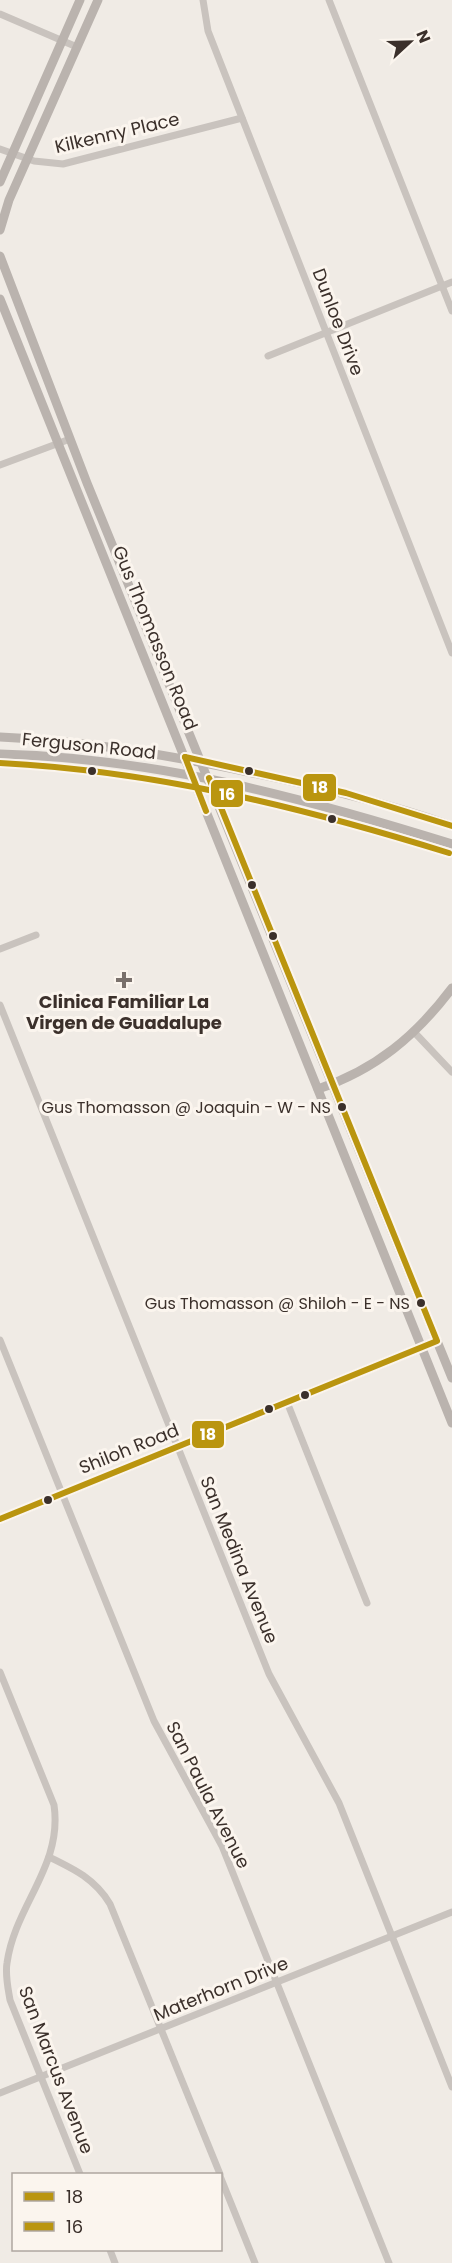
<svg xmlns="http://www.w3.org/2000/svg" width="452" height="2263" font-family="Poppins,sans-serif">
<style>
.lines{fill:none;stroke-linecap:round;stroke-linejoin:round}
.street{stroke:#c9c3be;stroke-width:7}
.secondary{stroke:#bab3ae;stroke-width:9}
.bus-1-casing{stroke:#fbf5ee;stroke-width:10}
.bus-2-casing{stroke:#fbf5ee;stroke-width:10}
.bus-1{stroke:#ba950f;stroke-width:6}
.bus-2{stroke:#ba950f;stroke-width:6}
.bus-dot{fill:#3b302b;stroke:#fbf5ee;stroke-width:2}
.poi-dot{fill:#7a716c;stroke:#fbf5ee;stroke-width:2}
.labels{text-anchor:middle;stroke-width:6;stroke-linejoin:round;paint-order:stroke}
.bus-label{font-size:16px;fill:#3b302b;stroke:#fbf5ee;text-anchor:end}
.street-label{font-size:18px;fill:#3b302b;stroke:#fbf5ee}
.poi-label{font-size:18px;font-weight:bold;fill:#3b302b;stroke:#fbf5ee}
.line-badge{stroke:#fbf5ee;stroke-width:2}
.badge-label{font-size:16px;text-anchor:middle;font-weight:bold;fill:#fff}
</style>
<rect width="100%" height="100%" fill="#f0ebe5"/>
<g class="lines">
<g class="street">
<polyline points="203,0 208,31 452,653"/>
<polyline points="329,0 452,311"/>
<polyline points="0,14 77,47"/>
<polyline points="0,149 34,161 63,164 242,118"/>
<polyline points="268,356 452,282"/>
<polyline points="0,465 70,439"/>
<polyline points="0,949 36,935"/>
<polyline points="0,1005 269,1674 339,1803 452,2087"/>
<polyline points="415,1033 452,1072"/>
<polyline points="0,1340 154,1721 222,1846 389,2263"/>
<polyline points="287,1402 367,1603"/>
<path d="M 0,1672 L 54,1805 C 63,1866 15,1905 7,1963 C 5,1975 8,1988 10,2000 L 80,2174"/>
<path d="M 49,1857 C 74,1869 95,1879 110,1904 L 220,2174"/>
<polyline points="0,2093 452,1912"/>
<polyline points="220,2176 255,2263"/>
<polyline points="110,2250 115,2263"/>
</g>
<g class="secondary">
<polyline points="0,182 80,0"/>
<polyline points="0,230 9,200 98,0"/>
<polyline points="0,256 87,483 452,1378"/>
<polyline points="0,299 452,1423"/>
<path d="M 0,737 C 87,741 169,755 253,773 C 321,787 387,803 452,826"/>
<path d="M 0,754 C 156,758 305,798 452,844"/>
<path d="M 318,1089 C 375,1070 416,1036 452,988"/>
<polyline points="0,1519 437,1341"/>
</g>
<g class="bus-1-casing">
<g id="bus-1">
<polyline points="185,757 206,811"/>
<polyline points="185,757 346,793 452,826"/>
<polyline points="0,1519 437,1341 209,778"/>
</g>
</g>
<g class="bus-2-casing">
<path id="bus-2" d="M 0,763 C 155,771 301,807 449,853"/>
</g>
<use href="#bus-1" class="bus-1"/>
<use href="#bus-2" class="bus-2"/>
</g>
<g class="bus-dot">
<circle cx="92" cy="771" r="5"/>
<circle cx="249" cy="771" r="5"/>
<circle cx="332" cy="819" r="5"/>
<circle cx="252" cy="885" r="5"/>
<circle cx="273" cy="936" r="5"/>
<circle cx="342" cy="1107" r="5"/>
<circle cx="421" cy="1303" r="5"/>
<circle cx="305" cy="1395" r="5"/>
<circle cx="269" cy="1409" r="5"/>
<circle cx="48" cy="1500" r="5"/>
</g>
<path class="poi-dot" d="M121 971h6v6h6v6h-6v6h-6v-6h-6v-6h6z"/>
<g class="labels">
<g class="bus-label">
<text x="331" y="1113">Gus Thomasson @ Joaquin - W - NS</text>
<text x="410" y="1309">Gus Thomasson @ Shiloh - E - NS</text>
</g>
<g class="street-label">
<text transform="translate(117 133) rotate(-13)" y="6">Kilkenny Place</text>
<text transform="translate(338 322) rotate(69)" y="6">Dunloe Drive</text>
<text transform="translate(155 638) rotate(68)" y="6">Gus Thomasson Road</text>
<text transform="translate(89 746) rotate(6)" y="6">Ferguson Road</text>
<text transform="translate(129 1449) rotate(-22)" y="6">Shiloh Road</text>
<text transform="translate(239 1560) rotate(68)" y="6">San Medina Avenue</text>
<text transform="translate(208 1795) rotate(63)" y="6">San Paula Avenue</text>
<text transform="translate(221 1989) rotate(-22)" y="6">Materhorn Drive</text>
<text transform="translate(56 2070) rotate(69)" y="6">San Marcus Avenue</text>
</g>
<g class="poi-label">
<text x="124" y="1008">Clinica Familiar La<tspan x="124" dy="21">Virgen de Guadalupe</tspan></text>
</g>
</g>
<g class="line-badge">
<rect x="302" y="773" width="35" height="29" rx="6" fill="#ba950f"/>
<rect x="210" y="779" width="34" height="29" rx="6" fill="#ba950f"/>
<rect x="191" y="1420" width="34" height="29" rx="6" fill="#ba950f"/>
</g>
<g class="badge-label">
<text x="320" y="793">18</text>
<text x="227" y="800">16</text>
<text x="208" y="1440">18</text>
</g>
<rect x="12" y="2173" width="210" height="78" fill="#fbf5ee" stroke="#aea6a0" stroke-width="1.5"/>
<rect x="24" y="2192" width="30" height="9" fill="#ba950f" stroke="#aea6a0" stroke-width="1.5"/>
<text x="66" y="2203" font-size="18" fill="#3b302b">18</text>
<rect x="24" y="2222" width="30" height="9" fill="#ba950f" stroke="#aea6a0" stroke-width="1.5"/>
<text x="66" y="2233" font-size="18" fill="#3b302b">16</text>
<g transform="translate(410 42) rotate(68)" stroke="#fbf5ee" stroke-width="4.5" paint-order="stroke">
<path d="M0-4.5L10 22L0 15L-10 22Z" fill="#3b302b"/>
<text y="-9" font-size="16" font-weight="bold" text-anchor="middle" fill="#3b302b">N</text>
</g>
</svg>
